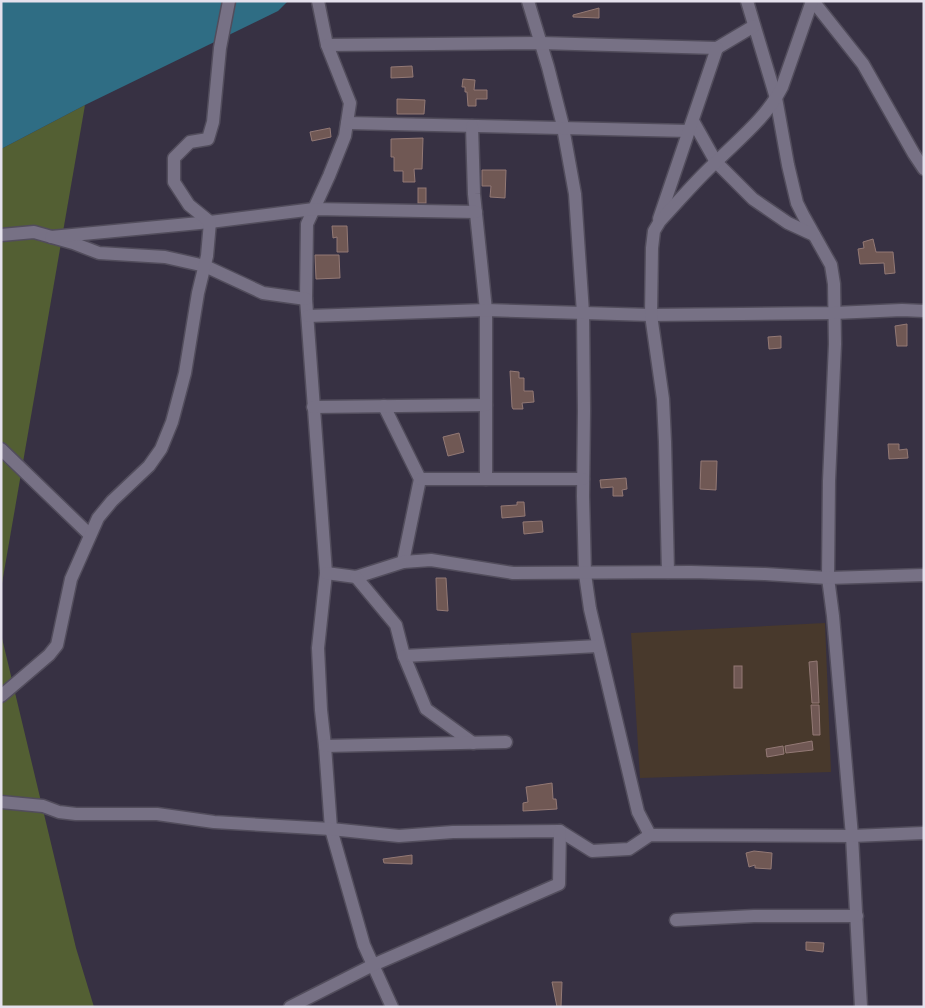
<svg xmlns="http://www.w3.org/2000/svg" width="925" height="1008" font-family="'Golos Text',sans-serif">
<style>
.education{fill:#48392c}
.green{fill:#535f33}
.water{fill:#2f6d84}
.building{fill:#705854;stroke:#937975}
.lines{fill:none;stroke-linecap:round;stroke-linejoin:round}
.minor-casing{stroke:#524d5c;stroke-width:15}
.minor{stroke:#777185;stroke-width:12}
</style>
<rect width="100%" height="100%" fill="#373143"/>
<polygon class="education" points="825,623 831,772 640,778 631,633"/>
<g class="green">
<polygon points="85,105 1,589 1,149"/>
<polygon points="1,634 76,948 94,1007 1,1007"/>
</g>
<polygon class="water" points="1,1 288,1 278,11 85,105 1,149"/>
<g class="building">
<polygon points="599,8 599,18 573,17 573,15"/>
<polygon points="412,66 413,77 391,78 391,67"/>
<polygon points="463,79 475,80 474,90 487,90 487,99 476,99 476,106 468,106 467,92 465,92 465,87 462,87"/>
<polygon points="397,99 425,100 424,114 397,114"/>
<polygon points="330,128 331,137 312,141 310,132"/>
<polygon points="423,138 422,169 414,169 415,182 403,182 403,171 394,171 394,157 391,157 391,139"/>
<polygon points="482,170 506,170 505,198 490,197 491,186 482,186"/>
<rect x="418" y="188" width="8" height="15"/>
<polygon points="332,226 347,226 348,252 337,252 337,237 333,238"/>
<polygon points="873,239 876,252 893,252 895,273 885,274 884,263 860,264 858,249 864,248 863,242"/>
<polygon points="315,255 339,255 340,278 316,279"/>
<polygon points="907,324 907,346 897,346 895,326"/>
<polygon points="781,336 781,348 769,349 768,337"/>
<polygon points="510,371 519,372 519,378 524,378 524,391 533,391 534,402 522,403 523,409 513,409 512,407"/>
<polygon points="459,433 464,452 448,456 443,437"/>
<polygon points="888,444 899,444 899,450 907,449 908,458 889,459"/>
<polygon points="701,461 717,461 716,490 700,489"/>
<polygon points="626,478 627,489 622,490 623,496 613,496 613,487 601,488 600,480"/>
<polygon points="517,502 524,502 525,516 502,518 501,506 517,505"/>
<polygon points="542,521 543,532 524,534 523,522"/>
<polygon points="436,578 446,578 448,611 437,610"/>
<polygon points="817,661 819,703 812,703 809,662"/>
<rect x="734" y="666" width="8" height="22"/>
<polygon points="811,705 819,705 820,735 813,735"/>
<polygon points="812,741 813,750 786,753 785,746"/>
<polygon points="783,746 784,754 767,757 766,749"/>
<polygon points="552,783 553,799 556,799 557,809 523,811 523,803 528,802 526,787"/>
<polygon points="754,851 772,853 771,869 755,868 755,865 749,867 746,853"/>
<polygon points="412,855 412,864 384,863 383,859"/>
<polygon points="806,942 824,943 823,952 806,950"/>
<polygon points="552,982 562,982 561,1007 557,1007"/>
</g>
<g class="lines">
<g class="minor-casing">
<g id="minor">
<polyline points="318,1 327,45 350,103 345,136 329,176 307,224 306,299 326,573 318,648 321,710 325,746 331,829 364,945 392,1007"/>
<polyline points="528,1 548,67 562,122 575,194 583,313 584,411 583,496 585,574 590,609 638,812 650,835"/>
<polyline points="747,1 776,98 788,165 797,203 803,215 831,265 834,284 835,344 829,481 828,578 833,616 852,836 861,1007"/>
<polyline points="813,1 863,64 914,154 924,169"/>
<polyline points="327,45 540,43 717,48 754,26"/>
<polyline points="693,121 716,162 753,199 788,223 814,235"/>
<polyline points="347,123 689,131"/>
<polyline points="472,126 474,194 486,310 486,479"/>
<polyline points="659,219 717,48"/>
<polyline points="1,235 34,232 73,243 99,253 165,257 205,266 263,293 306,299"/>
<polyline points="51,237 210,222 314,209 476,212"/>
<polyline points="308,316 486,310 651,315 834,313 902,310 924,311"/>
<polyline points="384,406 420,479 403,562"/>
<polyline points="313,407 486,405"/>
<polyline points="1,449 90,535"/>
<polyline points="420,479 583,479"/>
<path d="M 668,572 L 665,442 L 663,399 L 651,315 L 652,248 L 654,231 L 660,221 C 679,201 696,180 716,162 C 739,139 767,117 782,87 L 812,1"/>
<polyline points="326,573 356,577 403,562 431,560 513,573 691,572 765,574 828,578 924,575"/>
<polyline points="356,577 396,625 404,656 426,709 473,743"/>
<polyline points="404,656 598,646"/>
<polyline points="1,696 49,655 57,645 71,579 98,518 112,501 149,466 161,449 172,422 185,373 198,293 207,256 210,222 189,205 174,182 174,158 190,142 208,139 213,122 220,48 229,1"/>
<polyline points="325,746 506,742"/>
<polyline points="1,802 43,806 59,812 76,814 157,814 214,822 331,829 399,836 453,832 560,831 592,851 629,849 650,835 852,836 924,833"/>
<polyline points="676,920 754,916 857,916"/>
<polyline points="290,1007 373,965 559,884 560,831"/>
</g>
</g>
<use href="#minor" class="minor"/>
</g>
<rect width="925" height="1008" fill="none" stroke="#e5e1ed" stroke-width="5"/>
</svg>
